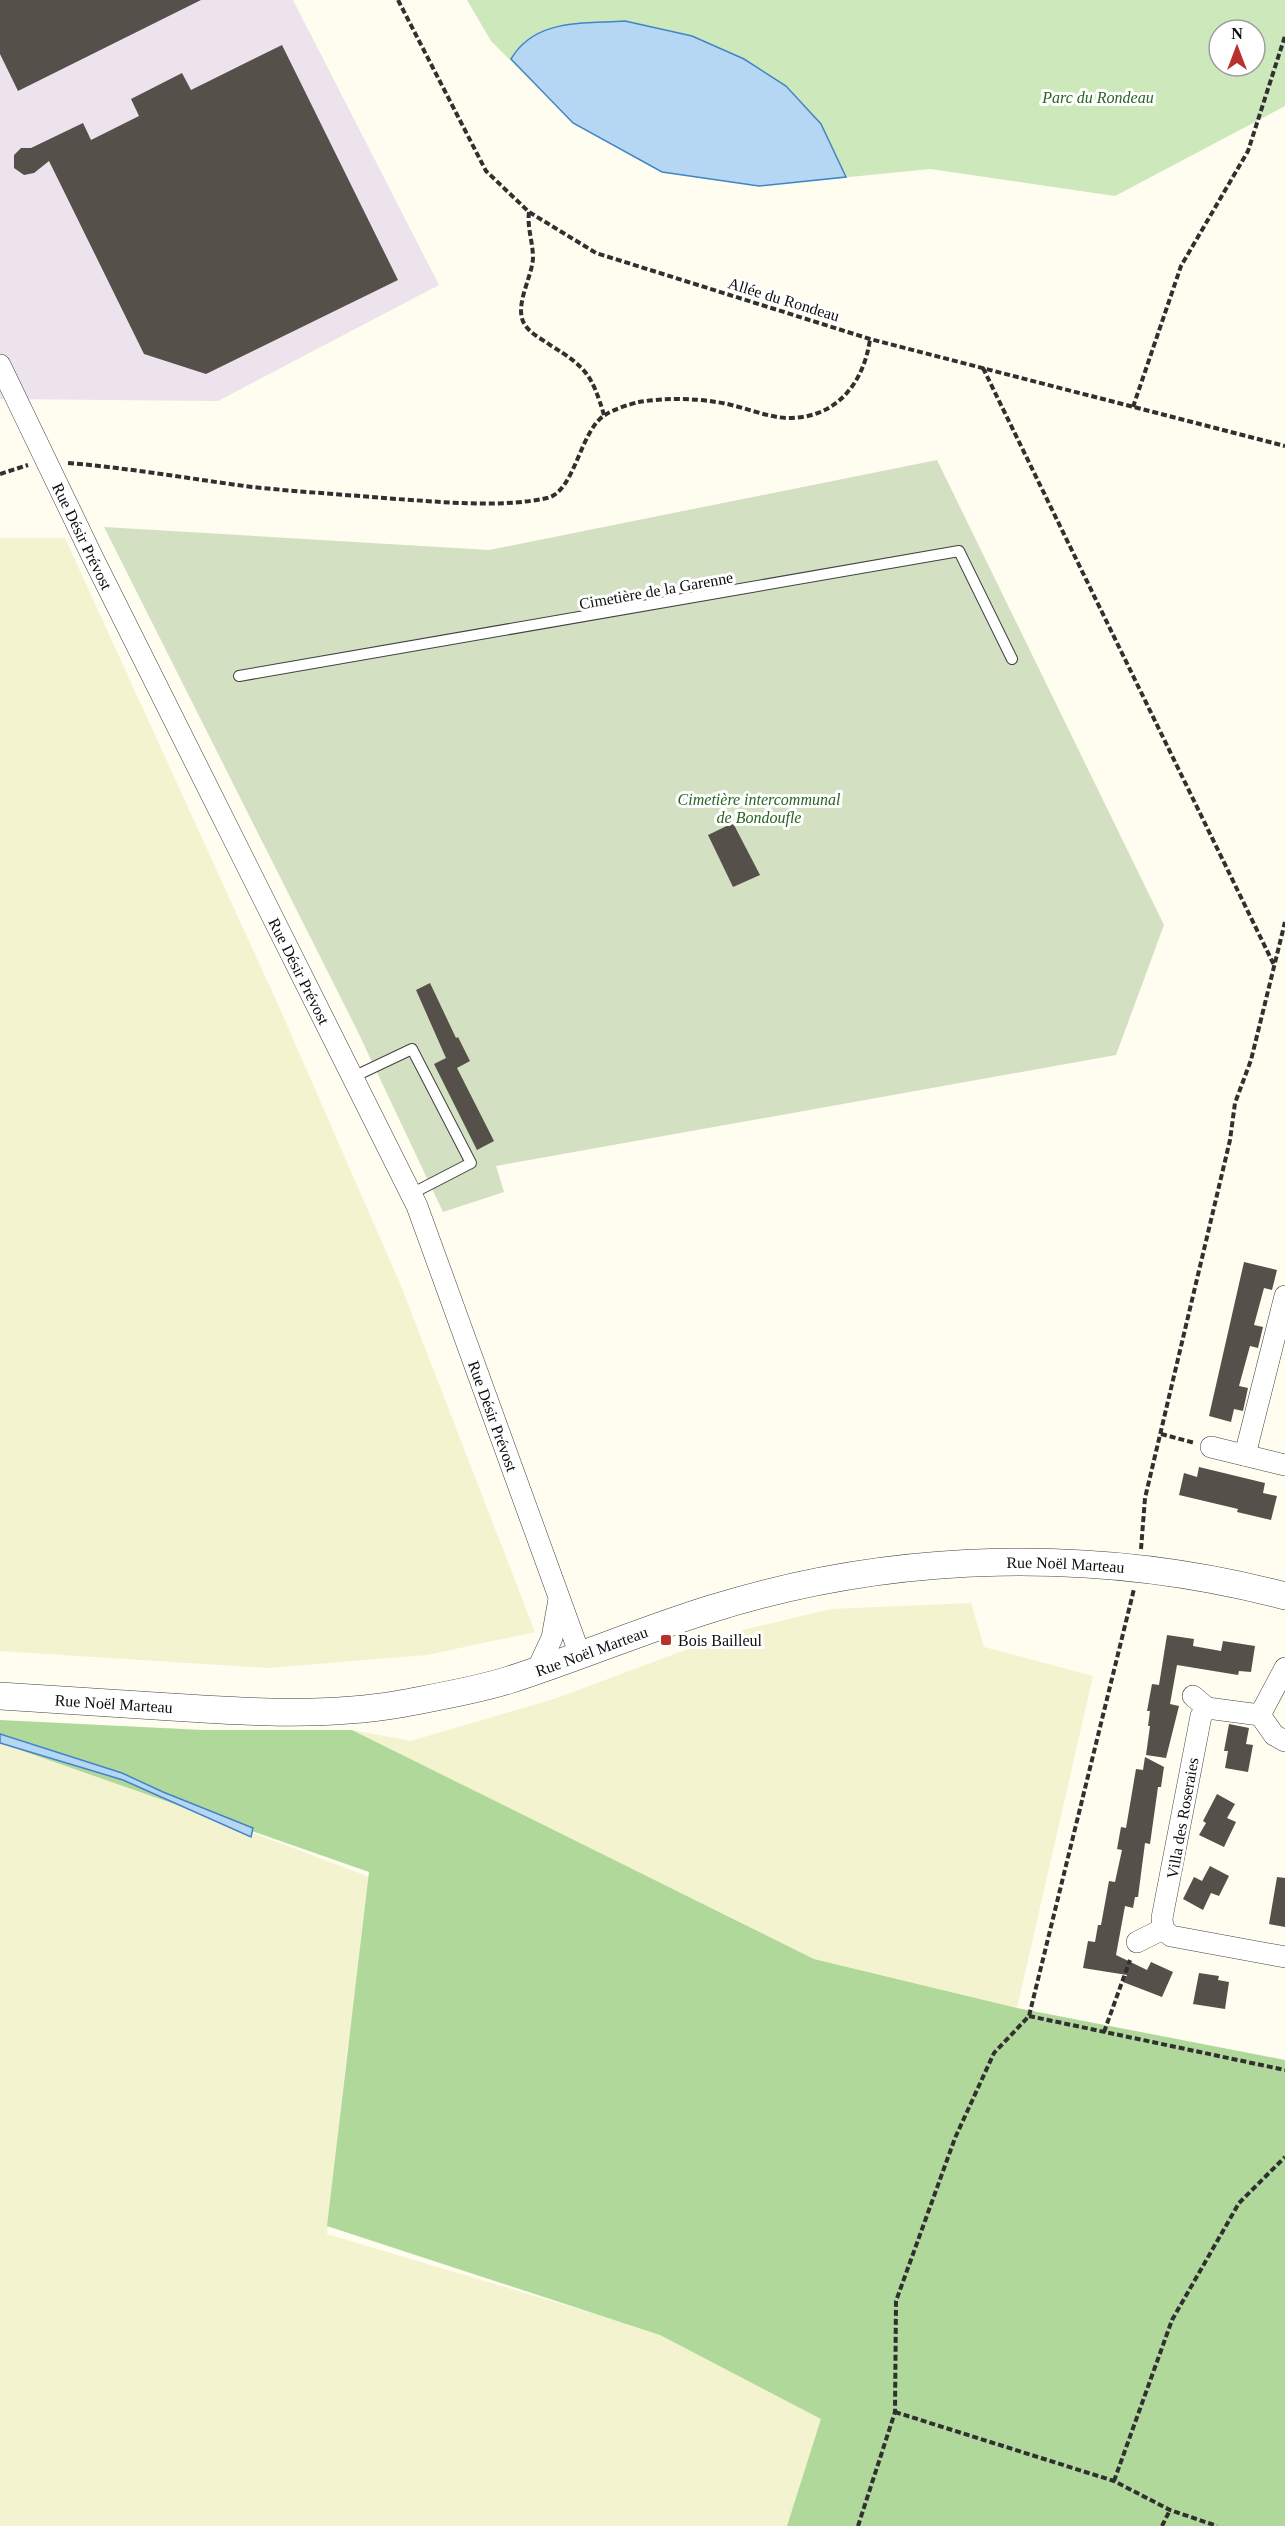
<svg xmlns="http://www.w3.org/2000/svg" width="1285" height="2526" font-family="Georgia,serif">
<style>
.industrial{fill:#ece3ec}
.farmland{fill:#f3f3d0}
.green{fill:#cde8ba;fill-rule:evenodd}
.forest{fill:#b0d89a}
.cemetery{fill:#d3e0c1}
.water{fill:#b6d7f4;stroke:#4085c8;stroke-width:1.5}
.building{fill:#56504b}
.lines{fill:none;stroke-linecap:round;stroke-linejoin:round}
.service-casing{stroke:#414141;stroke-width:12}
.minor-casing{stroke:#414141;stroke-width:22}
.tertiary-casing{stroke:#414141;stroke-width:28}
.path{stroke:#303030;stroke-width:4;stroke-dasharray:6 3;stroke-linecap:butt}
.service{stroke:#fff;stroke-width:10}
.minor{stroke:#fff;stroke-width:21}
.tertiary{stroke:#fff;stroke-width:27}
.poi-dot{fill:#b8322b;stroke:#fff;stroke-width:2}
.labels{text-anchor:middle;stroke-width:6;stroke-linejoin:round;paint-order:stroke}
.park-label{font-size:16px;font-style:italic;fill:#286321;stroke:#fff}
.street-label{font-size:16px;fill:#0e0e0e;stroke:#fff}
.poi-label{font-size:16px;fill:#0e0e0e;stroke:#fff;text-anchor:start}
</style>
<rect width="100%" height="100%" fill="#fefdef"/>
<polygon class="industrial" points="0,0 293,0 439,285 218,401 0,399"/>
<g class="farmland">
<polygon points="0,538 65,538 280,1009 401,1286 535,1632 427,1655 268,1668 0,1651"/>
<polygon points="971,1603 984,1647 1093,1676 1017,2008 814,1959 352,1730 411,1741 557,1698 731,1633 831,1609"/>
<polygon points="0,1737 375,1879 347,2051 327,2234 659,2333 836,2405 793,2526 0,2526"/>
</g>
<path class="green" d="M 467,0 L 1285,0 L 1285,106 L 1115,196 L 930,169 L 759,186 L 662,172 L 573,123 L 491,41 ZM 1219,30 L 1255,30 L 1255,66 L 1219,66 Z"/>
<polygon class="forest" points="0,1720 203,1730 352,1730 814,1959 1017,2008 1285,2060 1285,2526 787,2526 821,2419 660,2335 327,2226 369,1872 0,1743"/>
<polygon class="cemetery" points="937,460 1164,925 1116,1055 496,1166 504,1192 443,1212 356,1028 104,527 489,550"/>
<g class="water">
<path d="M 625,21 L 692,36 L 744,59 L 786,86 L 821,124 L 846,177 L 759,186 L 662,172 L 573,123 L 511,59 C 535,18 584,24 625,21 Z"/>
<polygon points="0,1734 122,1773 163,1792 253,1828 251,1837 123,1780 0,1743"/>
</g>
<g class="building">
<polygon points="0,0 201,0 18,91 0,54"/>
<polygon points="282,45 398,280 206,374 144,354 49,161 34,173 24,175 14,168 14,155 21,148 31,148 83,123 91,140 139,116 131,99 182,73 191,90"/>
<polygon points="733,823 760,875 733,887 708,835"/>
<polygon points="430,983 456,1038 458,1037 470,1061 457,1068 494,1141 477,1150 434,1064 446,1058 416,990"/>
<polygon points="1244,1262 1277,1270 1272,1290 1264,1288 1254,1325 1263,1327 1258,1348 1250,1346 1239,1386 1248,1388 1243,1411 1234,1409 1231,1422 1209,1416"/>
<polygon points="1199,1467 1265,1483 1263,1493 1277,1496 1271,1520 1237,1512 1238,1509 1179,1495 1184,1473 1197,1477"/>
<polygon points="1167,1635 1194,1639 1193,1646 1221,1651 1223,1641 1255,1646 1251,1672 1239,1671 1238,1675 1177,1665 1170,1704 1179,1706 1166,1758 1146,1755 1150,1726 1148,1726 1150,1711 1147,1711 1152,1684 1159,1685"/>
<polygon points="1229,1724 1249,1728 1246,1744 1253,1745 1248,1772 1225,1768 1228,1751 1224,1751"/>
<polygon points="1145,1757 1164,1767 1161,1787 1158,1787 1150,1844 1145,1843 1138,1897 1135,1897 1133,1908 1125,1906 1116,1955 1147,1970 1151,1962 1173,1972 1162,1997 1123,1982 1127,1975 1083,1968 1088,1941 1095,1942 1098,1925 1101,1925 1109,1881 1115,1882 1122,1850 1117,1849 1121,1827 1126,1828 1136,1769 1143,1770"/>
<polygon points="1217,1794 1235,1804 1227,1818 1236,1822 1224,1847 1199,1835 1206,1823 1203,1821"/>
<polygon points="1210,1866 1229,1876 1219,1896 1211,1893 1203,1910 1183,1899 1194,1877 1202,1881"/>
<polygon points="1277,1877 1285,1878 1285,1927 1269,1924"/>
<polygon points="1199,1973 1219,1976 1218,1980 1229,1982 1225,2009 1193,2004"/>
</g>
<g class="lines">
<g class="service-casing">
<g id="service">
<polyline points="239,676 959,551 1012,659"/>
<polyline points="353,1077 412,1049 471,1163 411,1194"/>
</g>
</g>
<g class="minor-casing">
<g id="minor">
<path id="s1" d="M 0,365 L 93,558 L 417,1206 L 580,1655"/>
<polyline points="1211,1447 1285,1465"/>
<polyline points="1245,1455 1285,1296"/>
<polyline points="537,1670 552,1638 559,1599"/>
<polyline points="1193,1696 1207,1708"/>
<polyline points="1260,1715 1285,1668"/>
<polyline points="1285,1741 1274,1735 1260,1715 1207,1708 1201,1716 1162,1918 1163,1929 1171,1936 1285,1957"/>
<polyline points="1137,1942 1163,1929"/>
</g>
</g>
<g class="tertiary-casing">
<g id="tertiary">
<path id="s2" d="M 0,1696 C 57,1700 114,1703 171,1707 C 247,1712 324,1717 400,1704 C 436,1697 474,1691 509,1680 C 578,1658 645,1629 714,1608 C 897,1551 1099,1547 1285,1596"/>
</g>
</g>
<g class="path">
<polyline points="398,0 486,171 529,212 596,253 870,339 1285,446"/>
<path d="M 529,212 C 527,228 533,242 533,258 C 532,278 513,307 525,325 C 531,334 542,339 550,345 C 586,367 592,375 604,415"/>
<polyline points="983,368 1274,965"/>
<polyline points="1133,407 1181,266 1248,151 1285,36"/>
<path d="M 68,463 C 130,468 191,479 252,487 C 301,492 349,495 397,499 C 443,502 502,508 547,498 C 575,492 580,430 605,415 C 614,409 630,404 639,402 C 663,398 692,398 716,402 C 740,405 764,417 787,418 C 836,419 864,383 870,339"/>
<polyline points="0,474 28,465"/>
<polyline points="1161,1434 1195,1443"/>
<polyline points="1141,1549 1145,1498 1230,1140 1235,1103 1251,1060 1285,922"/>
<polyline points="1029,2016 1285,2070"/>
<polyline points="1104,2032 1130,1960"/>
<polyline points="895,2412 1114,2481 1170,2510 1217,2526"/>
<polyline points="1114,2481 1172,2320 1239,2203 1285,2157"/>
<polyline points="858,2526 895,2412 896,2301 955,2138 994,2053 1029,2016 1134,1589"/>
<polyline points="1162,2526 1170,2510"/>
</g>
<use href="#service" class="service"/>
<use href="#minor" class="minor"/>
<use href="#tertiary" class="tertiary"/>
</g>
<rect class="poi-dot" x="660" y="1634" width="12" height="12" rx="3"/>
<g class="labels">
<g class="park-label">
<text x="1098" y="103">Parc du Rondeau</text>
<text x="759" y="805">Cimetière intercommunal<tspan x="759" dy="18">de Bondoufle</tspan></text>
</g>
<g class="street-label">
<text transform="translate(784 299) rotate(17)" y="6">Allée du Rondeau</text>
<text dy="6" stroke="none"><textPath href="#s1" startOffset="190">Rue Désir Prévost</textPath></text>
<text transform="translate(656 590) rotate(-10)" y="6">Cimetière de la Garenne</text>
<text dy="6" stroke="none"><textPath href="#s1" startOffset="676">Rue Désir Prévost</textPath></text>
<text dy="6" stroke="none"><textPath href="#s1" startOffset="1162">Rue Désir Prévost</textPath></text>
<text dy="6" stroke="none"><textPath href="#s2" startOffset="1086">Rue Noël Marteau</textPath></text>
<text dy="6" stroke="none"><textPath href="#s2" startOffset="600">Rue Noël Marteau</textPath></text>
<text dy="6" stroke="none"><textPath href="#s2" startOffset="114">Rue Noël Marteau</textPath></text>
<text transform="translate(1182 1818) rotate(-80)" y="6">Villa des Roseraies</text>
</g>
<g class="poi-label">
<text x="678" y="1646">Bois Bailleul</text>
</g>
</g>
<g transform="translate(1237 48)"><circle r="28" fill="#ffffff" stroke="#9f9f9f" stroke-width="1.5"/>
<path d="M0-4.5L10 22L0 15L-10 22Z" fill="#b8322b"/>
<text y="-9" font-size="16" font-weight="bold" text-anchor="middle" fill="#0e0e0e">N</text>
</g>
</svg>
